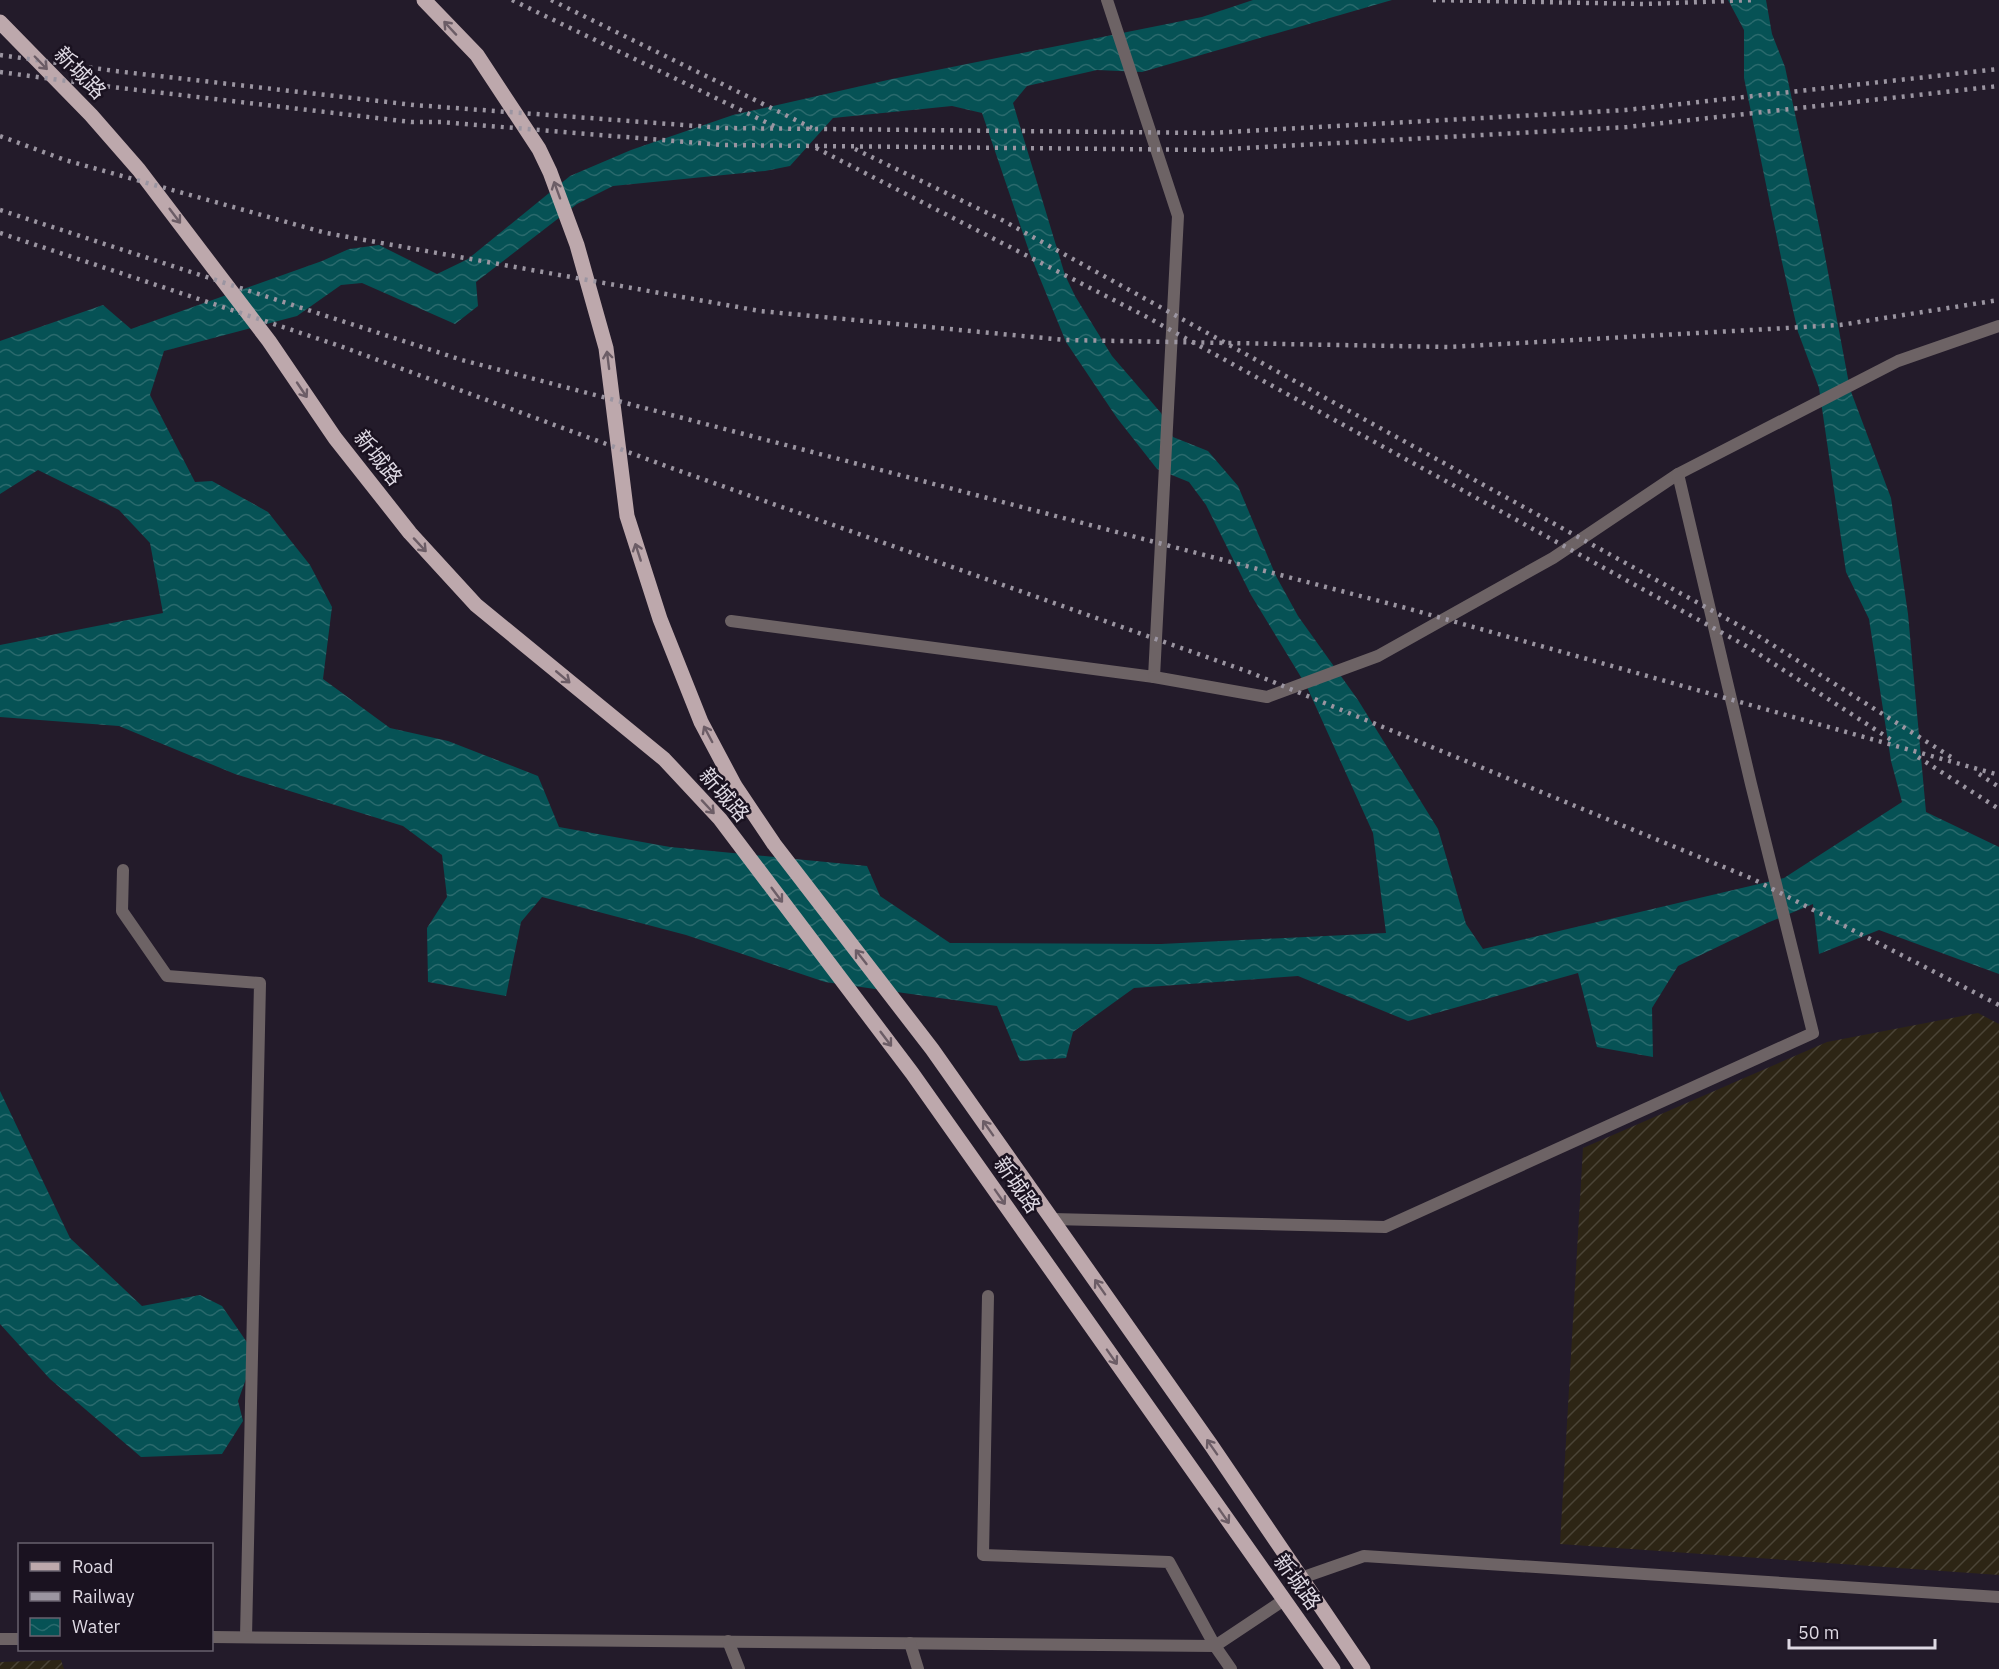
<svg xmlns="http://www.w3.org/2000/svg" width="1999" height="1669" font-family="'IBM Plex Sans','Noto Sans SC',sans-serif">
<style>
.industrial{fill:url(#industrial-furrows)}
.water{fill:url(#water-waves);fill-rule:evenodd}
.lines{fill:none;stroke-linecap:round;stroke-linejoin:round}
.street{stroke:#6d6365;stroke-width:12}
.primary{stroke:#bda8ac;stroke-width:15}
.rail{stroke:#9b95a1;stroke-width:4.5;stroke-dasharray:3 6;stroke-linecap:butt}
.oneway{stroke:#6c5d66}
.labels{text-anchor:middle;stroke-width:5;stroke-linejoin:round;paint-order:stroke}
.street-label{font-size:21px;fill:#ded9e3;stroke:#1a1220}
</style>
<defs>
<pattern id="industrial-furrows" width="10" height="10" patternUnits="userSpaceOnUse" patternTransform="scale(1.5)"><rect width="10" height="10" fill="#2d2515"/><path d="M-1 1l2-2M0 10L10 0M9 11l2-2" fill="none" stroke="#4b4437"/></pattern>
<pattern id="water-waves" width="16" height="10" patternUnits="userSpaceOnUse" patternTransform="scale(1.5)"><rect width="16" height="10" fill="#065255"/><path d="M0 5q4-4 8 0t8 0" fill="none" stroke="#2a6a6d"/></pattern>
</defs>
<rect width="100%" height="100%" fill="#231b2a"/>
<g class="industrial">
<polygon points="1978,1013 1999,1024 1999,1575 1560,1544 1583,1148 1827,1042"/>
<polygon points="61,1660 64,1669 0,1669 0,1662"/>
</g>
<g class="water">
<path d="M 1253,0 L 1392,0 L 1142,72 L 1097,70 L 1027,86 L 1013,103 L 1065,275 L 1075,296 L 1112,356 L 1161,413 L 1173,437 L 1208,451 L 1238,486 L 1276,576 L 1298,616 L 1358,700 L 1438,829 L 1466,924 L 1483,949 L 1784,878 L 1902,802 L 1891,761 L 1869,619 L 1846,572 L 1819,388 L 1798,332 L 1782,262 L 1744,78 L 1744,30 L 1728,0 L 1766,0 L 1772,34 L 1785,67 L 1821,235 L 1850,389 L 1891,498 L 1908,614 L 1926,812 L 1999,847 L 1999,974 L 1879,930 L 1819,954 L 1813,904 L 1767,923 L 1678,966 L 1652,1008 L 1653,1057 L 1597,1047 L 1578,973 L 1408,1021 L 1298,976 L 1134,988 L 1073,1032 L 1066,1058 L 1020,1061 L 997,1006 L 825,982 L 686,935 L 542,897 L 521,922 L 506,996 L 428,982 L 427,928 L 447,897 L 442,855 L 403,826 L 235,774 L 119,726 L 0,717 L 0,645 L 163,613 L 150,543 L 119,510 L 38,470 L 0,494 L 0,341 L 103,305 L 131,329 L 322,261 L 349,249 L 379,245 L 437,274 L 468,259 L 570,176 L 631,150 L 733,115 L 892,79 L 1202,17 ZM 952,106 L 982,113 L 1030,254 L 1066,342 L 1117,418 L 1157,469 L 1189,482 L 1206,505 L 1251,595 L 1307,687 L 1373,833 L 1386,933 L 1161,944 L 950,943 L 880,896 L 867,866 L 670,847 L 559,827 L 538,776 L 448,741 L 390,728 L 323,679 L 332,607 L 310,565 L 268,512 L 212,481 L 195,482 L 150,395 L 164,351 L 297,316 L 341,285 L 362,283 L 455,324 L 478,306 L 476,282 L 577,204 L 613,186 L 765,171 L 790,166 L 833,118 Z"/>
<polygon points="0,1091 70,1238 142,1306 200,1295 222,1306 255,1354 238,1401 243,1421 222,1454 141,1457 50,1379 0,1324"/>
</g>
<g class="lines">
<g class="street">
<polyline points="731,621 1154,677 1178,216 1107,0"/>
<polyline points="1154,677 1267,697 1378,656 1553,558 1678,474"/>
<polyline points="123,870 122,911 167,976 260,983 246,1637"/>
<polyline points="1052,1219 1385,1227 1813,1033 1751,784 1678,474 1898,361 1999,326"/>
<polyline points="988,1296 983,1555 1169,1562 1215,1646 1231,1669"/>
<polyline points="1301,1578 1364,1556 1999,1597"/>
<polyline points="212,1637 1215,1646 1284,1600"/>
<polyline points="0,1639 20,1639"/>
<polyline points="728,1641 739,1669"/>
<polyline points="910,1643 918,1669"/>
</g>
<g class="primary">
<polyline points="424,0 477,55 539,149 550,172 577,245 606,348 627,516 660,619 701,722 735,786 774,844 932,1049 1211,1445 1363,1669"/>
<polyline points="0,22 91,115 139,170 269,341 335,438 410,533 476,605 664,759 720,819 912,1073 1333,1669"/>
</g>
<g class="rail">
<polyline points="512,0 776,127"/>
<polyline points="551,0 812,128"/>
<polyline points="1433,0 1645,4 1756,0"/>
<polyline points="0,55 115,71 414,105 724,128 1211,133 1626,110 1999,69"/>
<polyline points="0,72 112,87 411,122 441,122 723,145 1211,150 1627,127 1999,86"/>
<polyline points="0,136 65,160 326,233 760,311 1065,340 1448,347 1840,325 1999,300"/>
<polyline points="816,148 1145,316 1748,647 1893,741"/>
<polyline points="855,149 1002,220 1760,637 1951,757"/>
<polyline points="0,210 462,360 1406,608 1999,775"/>
<polyline points="0,233 340,346 666,466 1249,672 1753,879 1999,1005"/>
<polyline points="1918,757 1999,809"/>
<polyline points="1979,774 1999,787"/>
</g>
</g>
<defs><path id="oneway-shaft" d="M-6 0H5M1.5-3L5.5 0L1.5 3" fill="none" stroke-width="1.6" stroke-linecap="round" stroke-linejoin="round" transform="scale(1.5)"/></defs>
<g class="oneway">
<use href="#oneway-shaft" transform="translate(450 28) rotate(-133)"/>
<use href="#oneway-shaft" transform="translate(41 63) rotate(46)"/>
<use href="#oneway-shaft" transform="translate(557 190) rotate(-110)"/>
<use href="#oneway-shaft" transform="translate(175 216) rotate(53)"/>
<use href="#oneway-shaft" transform="translate(608 360) rotate(-97)"/>
<use href="#oneway-shaft" transform="translate(302 390) rotate(56)"/>
<use href="#oneway-shaft" transform="translate(420 545) rotate(47)"/>
<use href="#oneway-shaft" transform="translate(638 552) rotate(-108)"/>
<use href="#oneway-shaft" transform="translate(563 677) rotate(40)"/>
<use href="#oneway-shaft" transform="translate(708 734) rotate(-118)"/>
<use href="#oneway-shaft" transform="translate(708 807) rotate(47)"/>
<use href="#oneway-shaft" transform="translate(777 895) rotate(53)"/>
<use href="#oneway-shaft" transform="translate(861 957) rotate(-128)"/>
<use href="#oneway-shaft" transform="translate(886 1039) rotate(53)"/>
<use href="#oneway-shaft" transform="translate(988 1128) rotate(-125)"/>
<use href="#oneway-shaft" transform="translate(1000 1197) rotate(55)"/>
<use href="#oneway-shaft" transform="translate(1100 1287) rotate(-125)"/>
<use href="#oneway-shaft" transform="translate(1112 1357) rotate(55)"/>
<use href="#oneway-shaft" transform="translate(1212 1447) rotate(-125)"/>
<use href="#oneway-shaft" transform="translate(1224 1516) rotate(55)"/>
</g>
<g class="labels">
<g class="street-label">
<text transform="translate(80 73) rotate(46)" y="7">新城路</text>
<text transform="translate(378 458) rotate(52)" y="7">新城路</text>
<text transform="translate(724 795) rotate(49)" y="7">新城路</text>
<text transform="translate(1017 1185) rotate(55)" y="7">新城路</text>
<text transform="translate(1297 1582) rotate(54)" y="7">新城路</text>
</g>
</g>
<rect x="18" y="1543" width="195" height="108" fill="#1a1220" stroke="#68626e" stroke-width="1.5"/>
<rect x="30" y="1562" width="30" height="9" fill="#bda8ac" stroke="#68626e" stroke-width="1.5"/>
<text x="72" y="1573" font-size="18" fill="#ded9e3">Road</text>
<rect x="30" y="1592" width="30" height="9" fill="#9b95a1" stroke="#68626e" stroke-width="1.5"/>
<text x="72" y="1603" font-size="18" fill="#ded9e3">Railway</text>
<rect x="30" y="1618" width="30" height="18" fill="url(#water-waves)" stroke="#68626e" stroke-width="1.5"/>
<text x="72" y="1633" font-size="18" fill="#ded9e3">Water</text>
<path d="M1789 1639v9h146v-9" fill="none" stroke="#ded9e3" stroke-width="3"/>
<text x="1798" y="1639" font-size="18" fill="#ded9e3" stroke="#1a1220" stroke-width="4.5" paint-order="stroke">50 m</text>
</svg>
